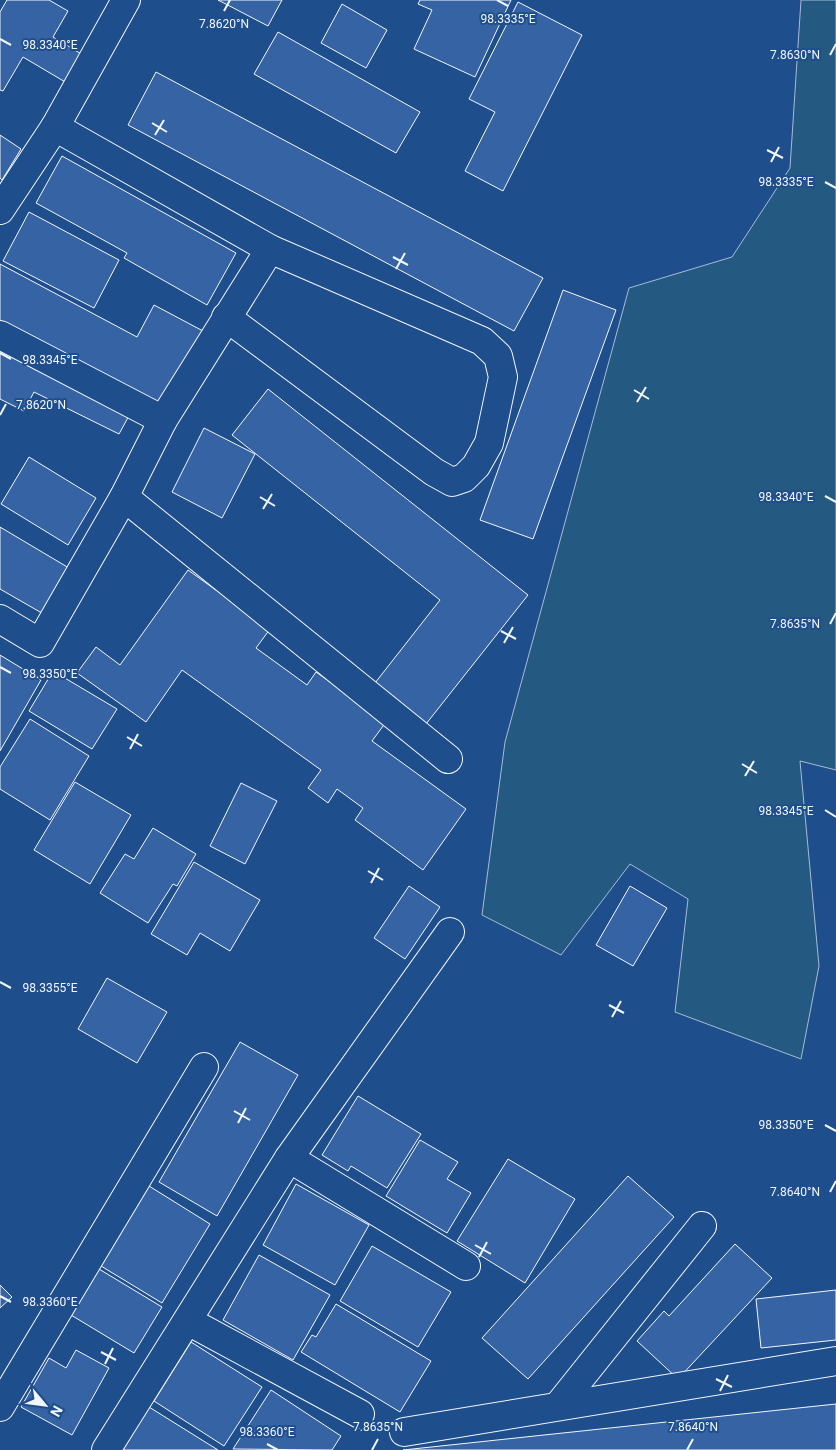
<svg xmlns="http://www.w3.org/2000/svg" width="836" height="1450" font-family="Roboto,sans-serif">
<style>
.green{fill:#245a82;stroke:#a8bbd7}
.building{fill:#3563a3;stroke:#f2f6ff}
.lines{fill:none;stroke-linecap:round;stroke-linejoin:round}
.minor-casing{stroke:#f2f6ff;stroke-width:30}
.minor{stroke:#1f4e8c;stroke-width:28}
.ticks{fill:none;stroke:#f2f6ff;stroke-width:2}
.ticks-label{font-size:12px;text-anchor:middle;fill:#f2f6ff;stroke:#1f4e8c;stroke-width:4;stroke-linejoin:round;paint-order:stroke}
</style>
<rect width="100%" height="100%" fill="#1f4e8c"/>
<polygon class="green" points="801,0 836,0 836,770 800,761 819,966 801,1059 675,1012 688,899 630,864 561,955 482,915 505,742 629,288 732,257 790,168"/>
<g class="building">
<polygon points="7,0 49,0 68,11 53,37 88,58 72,86 23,57 3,91 0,90 0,12"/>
<polygon points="218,0 282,0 268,26"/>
<polygon points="420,0 511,0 475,77 414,49 432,10 418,4"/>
<polygon points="518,2 582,35 503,191 465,171 495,112 469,99"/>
<polygon points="342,4 387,30 366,68 321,43"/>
<polygon points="278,32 420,112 396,153 254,74"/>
<polygon points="156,72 543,278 514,331 128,125"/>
<polygon points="0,135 21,149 2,180 0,178"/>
<polygon points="62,156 236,253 207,305 124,258 127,253 36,203"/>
<polygon points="29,212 119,260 94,308 3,261"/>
<polygon points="0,264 137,337 154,305 203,331 161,409 0,323"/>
<polygon points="563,290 616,310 533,539 480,520"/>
<polygon points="0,346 131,412 119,434 34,392 24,411 0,399"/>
<polygon points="268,389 528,595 426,724 375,683 440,600 232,435"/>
<polygon points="204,428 255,454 222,518 172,492"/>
<polygon points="29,457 96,498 68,545 1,504"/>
<polygon points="0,527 74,571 47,616 0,589"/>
<polygon points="188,570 270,629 256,648 307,685 316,672 386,722 372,741 466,809 423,870 355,820 363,808 337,789 328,803 308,788 321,770 182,670 146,722 77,673 96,647 120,665"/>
<polygon points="0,655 41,680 0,751"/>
<polygon points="53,671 117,709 92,749 29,711"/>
<polygon points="30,719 89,756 50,820 0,789 0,767"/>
<polygon points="75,782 131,815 90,884 34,850"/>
<polygon points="241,783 277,801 245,864 210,846"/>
<polygon points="153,828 196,854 177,886 173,884 148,923 100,893 125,854 134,859"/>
<polygon points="194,862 260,900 230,951 200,933 187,955 151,934"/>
<polygon points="409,886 440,907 405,959 374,938"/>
<polygon points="630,886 667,908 633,966 596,945"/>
<polygon points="107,978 167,1012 137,1063 78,1029"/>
<polygon points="240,1042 298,1075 217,1216 159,1182"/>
<polygon points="358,1096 421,1134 387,1188 351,1166 348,1171 322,1155"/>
<polygon points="420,1140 458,1162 447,1179 471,1193 447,1233 386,1196"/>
<polygon points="508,1159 575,1199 525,1283 457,1241"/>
<polygon points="628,1176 674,1217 528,1379 482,1338"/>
<polygon points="296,1184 369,1225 335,1285 263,1245"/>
<polygon points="149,1186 210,1224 162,1303 101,1266"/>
<polygon points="735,1244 772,1278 678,1379 637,1341 664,1311 669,1316"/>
<polygon points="372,1246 451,1292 418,1347 340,1301"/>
<polygon points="259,1255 330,1295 293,1360 223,1320"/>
<polygon points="94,1266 162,1307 134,1353 66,1312"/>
<polygon points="0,1285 12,1297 0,1308"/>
<polygon points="836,1290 836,1340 761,1348 756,1299"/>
<polygon points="336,1304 431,1361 400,1412 301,1352 312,1335 316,1337"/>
<polygon points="191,1342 262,1387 224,1446 154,1401"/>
<polygon points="76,1350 109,1368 72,1435 21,1407 49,1358 66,1368"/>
<polygon points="271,1390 341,1436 332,1450 233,1449"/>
<polygon points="836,1404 836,1450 403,1450"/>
<polygon points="149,1407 218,1450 123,1450"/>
</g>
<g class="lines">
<g class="minor-casing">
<g id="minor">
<polyline points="0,210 55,127 126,0"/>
<polyline points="226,317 434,472 452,482 464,478 476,466 489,443 503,377 498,356 482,341 270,249"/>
<polyline points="0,335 163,420"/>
<polyline points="124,497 448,759"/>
<polyline points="0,619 40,643 124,497 163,420 270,249 55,127"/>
<polyline points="289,1158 466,1266"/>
<polyline points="188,1321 360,1414"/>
<polyline points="558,1406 702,1226"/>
<polyline points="0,1407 204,1067"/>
<polyline points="404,1432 836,1361"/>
<polyline points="106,1450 289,1158 450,932"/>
</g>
</g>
<use href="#minor" class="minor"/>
</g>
<path class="ticks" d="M 497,0 L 508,6M 224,11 L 230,0M 0,39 L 11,45M 830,55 L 836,44M 152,123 L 167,132M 155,135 L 164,120M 767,150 L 783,158M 771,162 L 779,147M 825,182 L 836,188M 393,257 L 408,265M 396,269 L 405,253M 0,353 L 11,359M 634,390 L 649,399M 637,402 L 646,387M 0,415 L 6,404M 825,496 L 836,502M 260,497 L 275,506M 263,509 L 272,494M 830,624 L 836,613M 501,631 L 516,639M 504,643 L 513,627M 0,667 L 11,673M 127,737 L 142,746M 130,749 L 138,734M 742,764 L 757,773M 745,776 L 754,761M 825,810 L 836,817M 368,871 L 383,880M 371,883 L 379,868M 0,982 L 11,988M 609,1005 L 624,1013M 612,1017 L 621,1001M 234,1111 L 250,1120M 238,1123 L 246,1108M 825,1125 L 836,1131M 830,1192 L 836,1181M 475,1245 L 491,1254M 479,1257 L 487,1242M 0,1296 L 11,1302M 101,1352 L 116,1360M 105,1364 L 113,1348M 716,1379 L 732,1387M 720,1391 L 728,1375M 267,1444 L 278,1450M 372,1450 L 378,1439M 687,1450 L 693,1439"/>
<g class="ticks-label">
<text x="508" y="23">98.3335°E</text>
<text x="224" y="28">7.8620°N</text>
<text x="50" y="49">98.3340°E</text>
<text x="795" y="59">7.8630°N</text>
<text x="786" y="186">98.3335°E</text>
<text x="50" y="364">98.3345°E</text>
<text x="41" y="409">7.8620°N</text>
<text x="786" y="501">98.3340°E</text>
<text x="795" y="628">7.8635°N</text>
<text x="50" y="678">98.3350°E</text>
<text x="786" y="815">98.3345°E</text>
<text x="50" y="992">98.3355°E</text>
<text x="786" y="1129">98.3350°E</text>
<text x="795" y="1196">7.8640°N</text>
<text x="50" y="1306">98.3360°E</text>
<text x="378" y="1431">7.8635°N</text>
<text x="693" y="1431">7.8640°N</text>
<text x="267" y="1436">98.3360°E</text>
</g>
<g transform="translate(45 1405) rotate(119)" stroke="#1f4e8c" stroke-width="4" paint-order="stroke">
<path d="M0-4L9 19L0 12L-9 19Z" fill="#f2f6ff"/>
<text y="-8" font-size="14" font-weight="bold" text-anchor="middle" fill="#f2f6ff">N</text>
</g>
</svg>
